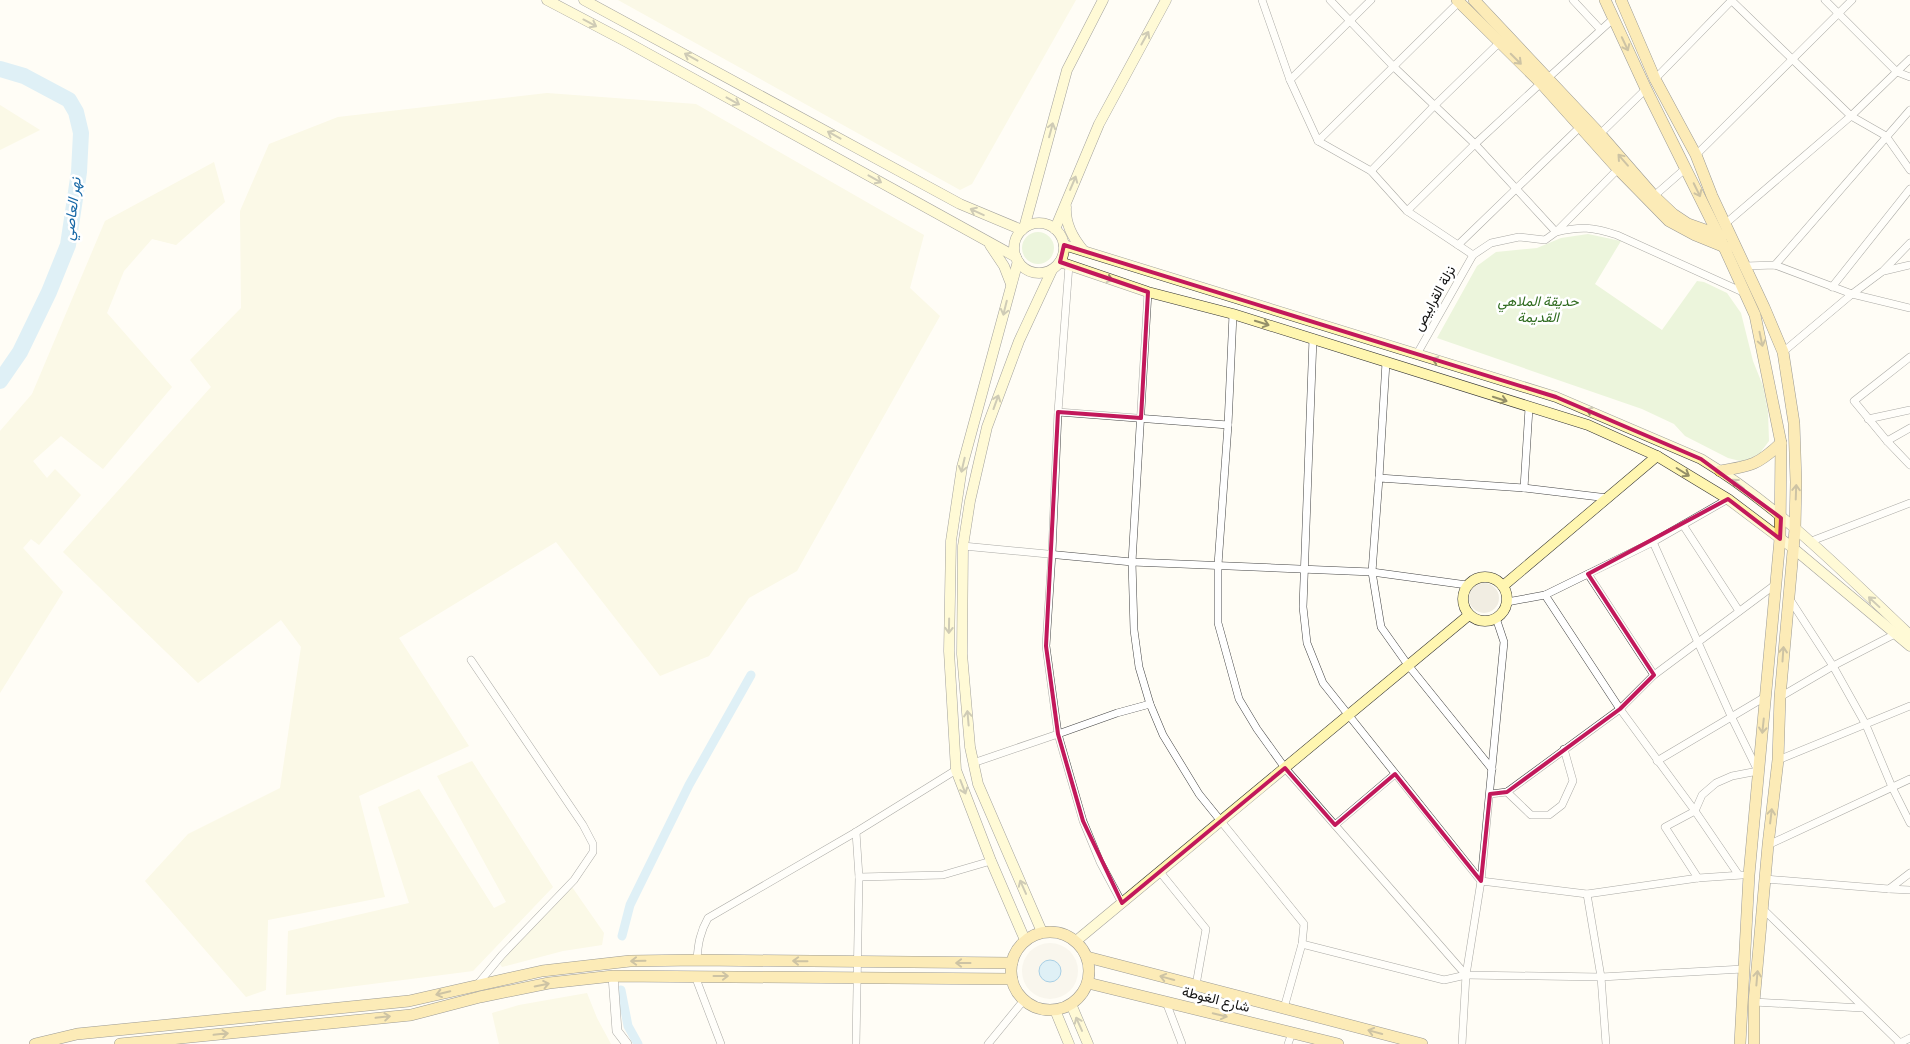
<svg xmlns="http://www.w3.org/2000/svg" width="1910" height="1044" font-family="Merriweather,Vazirmatn,serif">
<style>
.farmland{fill:#f6f3d4}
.green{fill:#d5ebbd}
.plaza{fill:#f1ede2}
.water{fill:#b9e0f7;stroke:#3f96cf}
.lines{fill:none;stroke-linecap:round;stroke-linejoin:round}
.canal{stroke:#b9e0f7;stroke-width:9}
.river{stroke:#b9e0f7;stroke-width:16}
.minor-casing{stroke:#444;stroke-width:8}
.tertiary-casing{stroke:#444;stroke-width:10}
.secondary-casing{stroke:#333;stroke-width:11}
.primary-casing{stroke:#222;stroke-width:12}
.minor{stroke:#fff;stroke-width:7}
.tertiary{stroke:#fff;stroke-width:9}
.secondary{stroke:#fff6b0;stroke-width:10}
.primary{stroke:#f9d66b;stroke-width:11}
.oneway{stroke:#948f68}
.oneway2{stroke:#917d42}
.marked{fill:none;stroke:#c2185b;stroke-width:4;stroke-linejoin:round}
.labels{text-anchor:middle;stroke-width:5;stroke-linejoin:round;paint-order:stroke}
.street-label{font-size:14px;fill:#111;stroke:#fff}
.park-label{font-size:14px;font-style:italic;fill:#2f6b1f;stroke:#fff}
.water-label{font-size:15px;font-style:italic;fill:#1768a6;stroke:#fff}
</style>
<rect width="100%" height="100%" fill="#fffdf5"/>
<g class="farmland">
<polygon points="618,0 1076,0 972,184 960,190"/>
<polygon points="547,93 696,104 924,235 910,288 940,316 797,571 749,598 709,656 660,676 556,542 399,638 469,746 359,796 385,897 268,920 266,990 246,997 145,881 188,834 280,788 301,647 281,620 198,683 63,552 211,387 190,360 241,308 240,211 269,144 338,117"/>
<polygon points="0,105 40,130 0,150"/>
<polygon points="214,162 225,202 176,245 152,239 124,271 107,313 172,387 103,469 61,436 33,461 47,478 55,469 81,495 39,545 31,539 23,548 63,592 0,693 0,431 32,394 105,221"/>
<polygon points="472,761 553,887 473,971 286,995 288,931 409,903 378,807 419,789 494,908 506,902 437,776"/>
<polygon points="572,887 604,933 602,945 563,951 502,967 500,964 505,956"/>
<polygon points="587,993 597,1018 611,1044 499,1044 492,1013 519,1005"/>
</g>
<g class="green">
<circle cx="1038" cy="248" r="16"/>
<polygon points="1588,234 1621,241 1595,284 1662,330 1697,281 1704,282 1727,293 1741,313 1753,361 1763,386 1768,412 1769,441 1760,453 1744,462 1728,458 1685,436 1674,424 1642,409 1437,338 1477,266 1496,252 1537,248 1561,238"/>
</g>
<g class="plaza">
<circle cx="1484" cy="598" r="15"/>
<circle cx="1050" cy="971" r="28"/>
</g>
<circle class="water" cx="1050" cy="971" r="11"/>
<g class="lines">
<g class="canal">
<polyline points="622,936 630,905 689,785 751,675"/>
<polyline points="621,990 628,1026 638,1044"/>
</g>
<polyline class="river" points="0,69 24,76 69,100 76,112 81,133 79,172 68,245 49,292 20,352 0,381"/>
<g class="minor-casing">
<g id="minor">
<polyline points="1262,0 1290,80 1318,141 1371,171 1407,211 1473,255"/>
<path d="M 1330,0 L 1394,67 L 1475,144 L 1556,232 C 1581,226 1593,227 1617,235 L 1745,293"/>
<polyline points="1573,0 1600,29"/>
<polyline points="1731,0 1851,116 1886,136 1910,170"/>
<polyline points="1825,0 1897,72 1910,77"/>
<polyline points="1548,78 1613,19"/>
<polyline points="1655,79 1732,0"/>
<polyline points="1290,80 1371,0"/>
<polyline points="1600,134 1646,89"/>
<polyline points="1318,141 1459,2"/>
<polyline points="1696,155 1852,0"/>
<polyline points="1371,171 1434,106 1500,42"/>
<polyline points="1654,196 1686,168"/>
<polyline points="1407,211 1475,144 1541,83"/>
<polyline points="1725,224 1851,116 1910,59"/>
<polyline points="1458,245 1580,127"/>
<polyline points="1775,265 1910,110"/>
<polyline points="1745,266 1775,265 1852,294 1910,308"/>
<polyline points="1884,271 1910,265"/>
<polyline points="1832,287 1910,189"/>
<polyline points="1148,292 1132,562 1134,630 1139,667 1150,704 1163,735 1199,794 1304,924 1302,944 1284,1008"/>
<polyline points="1233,314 1228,425 1218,565 1218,623 1239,699 1257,729 1285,768 1466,975 1601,977 1743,969"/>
<polyline points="1313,338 1303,607 1307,643 1323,683 1481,881 1504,642 1496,618"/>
<polyline points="1783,352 1852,294 1883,271 1910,243"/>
<polyline points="1417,354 1473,255 1491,243 1519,237 1545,240 1556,232 1618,169"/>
<polyline points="1910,357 1854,401 1887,441 1910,465"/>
<polyline points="1058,412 1228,425"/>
<polyline points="1868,419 1910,410"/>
<polyline points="1887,441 1910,428"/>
<polyline points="1379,478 1386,362"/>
<polyline points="1524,488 1529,408"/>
<polyline points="1683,525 1739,611"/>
<polyline points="1653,542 1731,716 1758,771 1732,776 1716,783 1702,795 1695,811 1665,827 1698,878"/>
<polyline points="1809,542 1910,503"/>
<polyline points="963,546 1132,562 1372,572 1467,585"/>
<polyline points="1588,574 1654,675"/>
<polyline points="1545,595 1620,709 1695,811 1738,874"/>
<polyline points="1789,598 1833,666 1866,725 1892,787 1910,823"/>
<polyline points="1507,602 1545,595 1653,542 1728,499"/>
<polyline points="471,660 583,825 593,844 593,852 574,880 502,955 477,985"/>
<polyline points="1780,697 1833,666 1897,633"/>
<polyline points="1778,760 1910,706"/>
<polyline points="1657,761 1765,697"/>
<polyline points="973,763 1058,734 1046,646 1052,553 1058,412 1069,265"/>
<polyline points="1492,769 1408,665 1381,627 1372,572 1379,478 1524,488 1608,498"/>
<polyline points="1507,792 1531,815 1549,815 1562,805 1573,781 1564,749"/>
<polyline points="1490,794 1507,792 1620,709 1654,675 1776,584"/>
<polyline points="1335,825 1395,774"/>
<polyline points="1768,845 1910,779"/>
<polyline points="1160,872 1206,929 1196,985"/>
<polyline points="859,877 943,875 991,861"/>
<polyline points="1765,879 1889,889 1910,873"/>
<polyline points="1889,889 1910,890"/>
<polyline points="1122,903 1100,862 1083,821 1058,734 1117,713 1150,704"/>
<polyline points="1763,909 1901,1044"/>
<polyline points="1302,944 1444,980 1466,975"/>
<path d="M 697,960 C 698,944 700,932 708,918 L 856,832 L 956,770"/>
<polyline points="695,976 721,1044"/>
<polyline points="1166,1002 1182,1044"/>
<polyline points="1754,1002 1862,1008"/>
<polyline points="856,1044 859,877 856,832"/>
<polyline points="988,1044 1024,1000"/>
<polyline points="1288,1044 1292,1033"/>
<polyline points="1462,1044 1466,975 1481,881 1587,894"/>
<polyline points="1606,1044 1601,977 1587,894 1698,878 1742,875"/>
<polyline points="1898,1044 1910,1038"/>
</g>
</g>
<g class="tertiary-casing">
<polyline id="tertiary" points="613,976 617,1031 627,1044"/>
</g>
<g class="secondary-casing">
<g id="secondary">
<polyline points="547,0 625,41 1016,257"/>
<polyline points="584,0 960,204 1022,230"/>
<path d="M 1066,207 C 1065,223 1072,237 1083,250"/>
<circle cx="1039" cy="248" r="25"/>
<polyline points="1024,228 1067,70 1103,0"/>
<polyline points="1055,229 1099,124 1166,0"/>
<polyline points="990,245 1004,266 1011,284"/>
<path d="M 1064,245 L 1556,397 L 1701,459 C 1779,506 1844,573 1910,635"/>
<polyline points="1018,261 962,467 951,541 949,651 956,770 991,861 1025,940"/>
<polyline points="1060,262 1148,292 1233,314 1588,425 1657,456 1728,499 1793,548 1910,646"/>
<circle cx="1485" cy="599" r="22"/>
<polyline points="1503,586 1657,456"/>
<polyline points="1042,932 978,784 970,747 962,654 963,546 970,501 987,427 1019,341 1052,270"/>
<polyline points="1076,941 1469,615"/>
<polyline points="1071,1004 1088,1044"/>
<polyline points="1055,1010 1069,1044"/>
</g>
</g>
<g class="primary-casing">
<g id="primary">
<polyline points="1457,0 1541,83 1618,169 1669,221 1695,235 1727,248"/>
<polyline points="1474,0 1600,134 1654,196 1673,214 1688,224 1722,236"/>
<polyline points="1605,0 1646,89 1719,236 1755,315 1781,443 1780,539 1749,875 1740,1044"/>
<polyline points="1621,0 1655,79 1696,155 1712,196 1764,307 1783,352 1794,423 1796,482 1795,529 1780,697 1778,760 1768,845 1754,1002 1754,1044"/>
<path d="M 1720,471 C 1751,466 1758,465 1781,443"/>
<circle cx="1050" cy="971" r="39"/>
<polyline points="1087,957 1422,1044"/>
<polyline points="1088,983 1338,1044"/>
<polyline points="35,1044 77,1034 409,1001 542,971 630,961 697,960 1012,963"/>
<polyline points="120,1044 411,1015 480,997 549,983 613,976 1012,979"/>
</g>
</g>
<use href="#minor" class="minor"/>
<use href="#tertiary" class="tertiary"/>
<use href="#secondary" class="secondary"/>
<use href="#primary" class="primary"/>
</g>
<defs><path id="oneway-shaft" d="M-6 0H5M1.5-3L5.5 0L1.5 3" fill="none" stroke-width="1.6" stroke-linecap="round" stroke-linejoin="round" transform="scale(1.25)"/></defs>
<g class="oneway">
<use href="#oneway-shaft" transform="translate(590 23) rotate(28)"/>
<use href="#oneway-shaft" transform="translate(1145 38) rotate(-61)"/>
<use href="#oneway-shaft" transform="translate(691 57) rotate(-151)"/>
<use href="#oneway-shaft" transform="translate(733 101) rotate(29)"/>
<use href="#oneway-shaft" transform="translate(1051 130) rotate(-75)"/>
<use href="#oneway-shaft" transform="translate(834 135) rotate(-151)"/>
<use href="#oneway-shaft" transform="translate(875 179) rotate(29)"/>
<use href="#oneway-shaft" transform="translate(1073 183) rotate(-67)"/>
<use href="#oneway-shaft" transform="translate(977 212) rotate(-155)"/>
<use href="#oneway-shaft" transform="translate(1106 278) rotate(19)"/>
<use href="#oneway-shaft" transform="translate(1005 308) rotate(104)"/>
<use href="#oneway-shaft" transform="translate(1262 323) rotate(17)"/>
<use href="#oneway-shaft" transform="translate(1439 361) rotate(-163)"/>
<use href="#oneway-shaft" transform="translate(1500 399) rotate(18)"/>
<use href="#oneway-shaft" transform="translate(996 402) rotate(-70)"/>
<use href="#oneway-shaft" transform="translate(1593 412) rotate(-157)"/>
<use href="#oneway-shaft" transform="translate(963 465) rotate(103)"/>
<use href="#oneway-shaft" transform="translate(1683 472) rotate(32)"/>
<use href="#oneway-shaft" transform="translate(1738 484) rotate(-142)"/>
<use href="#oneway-shaft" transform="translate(1874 602) rotate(-137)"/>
<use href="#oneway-shaft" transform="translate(949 626) rotate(91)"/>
<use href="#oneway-shaft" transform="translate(968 718) rotate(-95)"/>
<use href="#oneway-shaft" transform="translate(963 787) rotate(69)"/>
<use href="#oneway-shaft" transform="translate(1023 887) rotate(-114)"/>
<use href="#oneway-shaft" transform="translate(1079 1024) rotate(-114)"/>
</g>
<g class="oneway2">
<use href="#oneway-shaft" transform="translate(1625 44) rotate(65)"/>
<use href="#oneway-shaft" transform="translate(1516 59) rotate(45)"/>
<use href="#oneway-shaft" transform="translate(1623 160) rotate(-131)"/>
<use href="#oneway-shaft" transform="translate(1697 190) rotate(64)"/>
<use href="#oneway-shaft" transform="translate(1761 339) rotate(78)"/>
<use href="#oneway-shaft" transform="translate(1796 492) rotate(-88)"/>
<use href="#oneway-shaft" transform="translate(1783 654) rotate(-86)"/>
<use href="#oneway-shaft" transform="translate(1763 726) rotate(96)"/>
<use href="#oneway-shaft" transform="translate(1771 816) rotate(-83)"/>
<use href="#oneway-shaft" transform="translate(638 961) rotate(179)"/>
<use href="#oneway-shaft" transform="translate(800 961) rotate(-179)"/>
<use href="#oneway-shaft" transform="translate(963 963) rotate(-180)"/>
<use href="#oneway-shaft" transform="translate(721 976)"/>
<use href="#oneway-shaft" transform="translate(1167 978) rotate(-165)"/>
<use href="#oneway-shaft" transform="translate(1757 978) rotate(-85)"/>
<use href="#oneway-shaft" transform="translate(542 985) rotate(-11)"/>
<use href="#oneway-shaft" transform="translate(443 993) rotate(167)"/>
<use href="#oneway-shaft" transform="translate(1220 1015) rotate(14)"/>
<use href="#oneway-shaft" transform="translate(383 1017) rotate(-6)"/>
<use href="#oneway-shaft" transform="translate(1375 1032) rotate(-165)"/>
<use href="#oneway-shaft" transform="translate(221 1034) rotate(-6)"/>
</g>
<path d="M0 0H1910V1044H0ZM 1064,245 L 1556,397 L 1701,459 L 1781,518 L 1780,539 L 1728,499 L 1588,574 L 1654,675 L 1620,709 L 1507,792 L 1490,794 L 1481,881 L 1395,774 L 1335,825 L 1285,768 L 1122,903 L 1083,821 L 1058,734 L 1046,646 L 1058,412 L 1141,418 L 1148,292 L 1060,262 Z" fill="#fffdf5" fill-opacity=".55" fill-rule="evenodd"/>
<path class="marked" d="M 1064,245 L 1556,397 L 1701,459 L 1781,518 L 1780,539 L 1728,499 L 1588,574 L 1654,675 L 1620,709 L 1507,792 L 1490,794 L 1481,881 L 1395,774 L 1335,825 L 1285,768 L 1122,903 L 1083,821 L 1058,734 L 1046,646 L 1058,412 L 1141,418 L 1148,292 L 1060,262 Z"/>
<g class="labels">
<g class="street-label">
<text transform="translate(1434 298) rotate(-61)" y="5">نزلة القرابيص</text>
<text transform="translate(1216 999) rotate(14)" y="5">شارع الغوطة</text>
</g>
<g class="park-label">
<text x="1538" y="306">حديقة الملاهي<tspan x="1538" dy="16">القديمة</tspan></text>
</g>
<g class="water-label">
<text transform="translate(72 209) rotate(-83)" y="5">نهر العاصي</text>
</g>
</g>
</svg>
